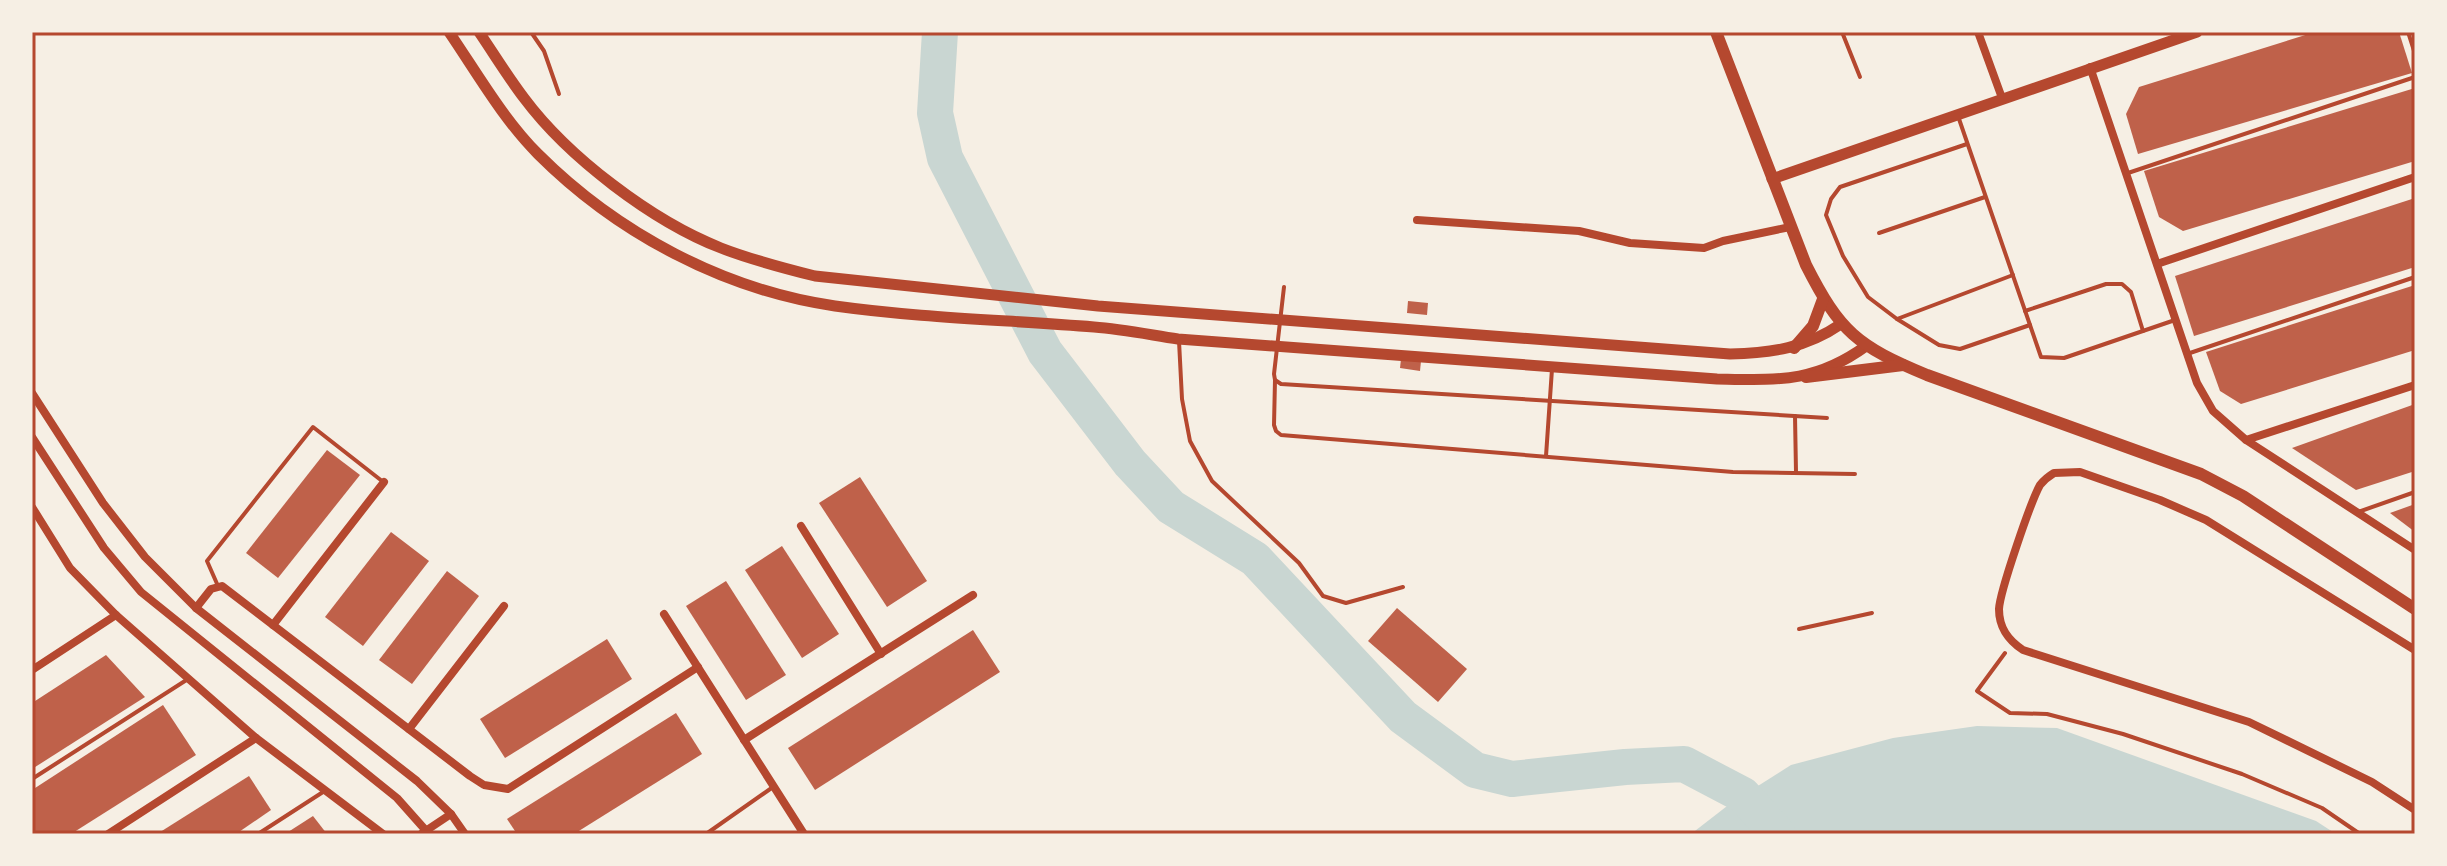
<svg xmlns="http://www.w3.org/2000/svg" width="2447" height="866" font-family="'Roboto Serif',serif">
<style>
.water{fill:#c9d6d2}
.lines{fill:none;stroke-linecap:round;stroke-linejoin:round}
.river{stroke:#c9d6d2;stroke-width:36}
.building{fill:#bf614a}
.path{stroke:#b5482f;stroke-width:4}
.service{stroke:#b5482f;stroke-width:4}
.minor{stroke:#b5482f;stroke-width:8}
.tertiary{stroke:#b5482f;stroke-width:11}
.secondary{stroke:#b5482f;stroke-width:12}
.neatline{fill:none;stroke:#b5482f;stroke-width:3}
</style>
<rect width="100%" height="100%" fill="#f6efe4"/>
<polygon class="water" points="1977,726 2057,728 2316,821 2336,834 1691,834 1731,803 1791,765 1893,738"/>
<g class="lines">
<polyline class="river" points="940,32 935,113 945,158 1045,352 1130,463 1171,507 1255,559 1403,717 1475,770 1512,779 1625,767 1684,764 1743,795 1777,833"/>
</g>
<g class="building">
<polygon points="2315,32 2399,32 2412,73 2138,154 2126,114 2139,87"/>
<polygon points="2415,88 2415,161 2183,231 2159,217 2144,171"/>
<polygon points="2415,198 2415,267 2194,336 2175,276"/>
<polygon points="2415,285 2415,350 2241,404 2220,391 2206,352"/>
<polygon points="1408,301 1428,303 1427,315 1407,313"/>
<polygon points="1401,359 1421,361 1420,371 1400,368"/>
<polygon points="2415,404 2415,471 2356,490 2292,448"/>
<polygon points="327,450 360,475 278,578 246,553"/>
<polygon points="860,477 927,581 887,607 819,503"/>
<polygon points="2415,504 2415,532 2390,513"/>
<polygon points="391,532 429,561 363,646 325,617"/>
<polygon points="782,546 839,634 802,658 745,570"/>
<polygon points="447,571 479,596 412,684 379,660"/>
<polygon points="726,581 786,675 746,700 686,606"/>
<polygon points="1397,608 1467,669 1438,702 1368,641"/>
<polygon points="973,630 1000,672 815,790 788,748"/>
<polygon points="607,639 632,679 505,758 480,719"/>
<polygon points="106,655 145,697 32,769 32,703"/>
<polygon points="163,705 196,755 71,834 32,834 32,790"/>
<polygon points="676,713 702,754 574,834 517,834 507,819"/>
<polygon points="249,776 271,810 236,834 157,834"/>
<polygon points="313,816 327,834 285,834"/>
</g>
<g class="lines">
<g class="path">
<polyline points="1842,32 1860,77"/>
<polyline points="2005,653 1977,691 2010,713 2047,714 2123,734 2242,774 2322,808 2360,834"/>
</g>
<g class="service">
<polyline points="531,32 544,51 559,94"/>
<polyline points="2408,32 2415,54"/>
<polyline points="1958,116 2041,357 2064,358 2175,320"/>
<polyline points="1967,144 1840,187 1831,199 1826,215 1843,256 1868,297 1897,319 1939,345 1960,349 2030,325"/>
<polyline points="2128,173 2415,77"/>
<polyline points="1879,233 1985,197"/>
<polyline points="1284,287 1274,374 1275,380 1281,384 1827,418"/>
<polyline points="2025,311 2106,284 2122,284 2131,292 2143,331"/>
<polyline points="1897,319 2013,275"/>
<polyline points="1179,341 1182,399 1190,441 1212,481 1299,563 1323,596 1346,603 1403,587"/>
<polyline points="2187,354 2415,277"/>
<polyline points="1275,380 1274,425 1276,431 1281,435 1733,472 1855,474"/>
<polyline points="1795,416 1796,472"/>
<polyline points="1546,456 1552,369"/>
<polyline points="2358,512 2415,492"/>
<polyline points="218,586 207,561 313,427 382,481"/>
<polyline points="1799,629 1872,613"/>
<polyline points="32,779 188,679"/>
<polyline points="258,834 323,792"/>
<polyline points="706,834 773,787"/>
</g>
<g class="minor">
<polyline points="1978,32 2002,98"/>
<polyline points="2090,67 2197,383 2213,411 2246,440 2415,550"/>
<polyline points="1417,220 1579,231 1630,243 1704,248 1723,241 1790,227"/>
<polyline points="2157,264 2415,177"/>
<polyline points="32,393 103,503 145,557 196,608 417,781 451,814 465,834"/>
<polyline points="32,437 104,548 141,592 397,798 429,834"/>
<polyline points="2246,440 2415,385"/>
<polyline points="32,507 70,568 116,615 256,738 383,834"/>
<polyline points="801,526 881,654"/>
<polyline points="196,608 211,589 222,586 470,776 484,785 508,789 698,667"/>
<polyline points="664,614 804,834"/>
<polyline points="273,625 384,482"/>
<path d="M 2415,650 L 2206,520 L 2160,500 L 2080,472 L 2054,473 C 2049,476 2044,480 2040,485 C 2031,501 2000,591 1999,609 C 1999,628 2008,640 2023,650 L 2249,722 L 2372,782 L 2415,810"/>
<polyline points="32,670 116,615"/>
<polyline points="409,729 504,606"/>
<polyline points="744,740 973,595"/>
<polyline points="108,834 256,738"/>
<polyline points="421,834 451,814"/>
</g>
<g class="tertiary">
<path d="M 449,32 C 477,73 503,119 538,154 C 617,233 724,290 835,306 C 921,318 1008,320 1094,327 C 1122,329 1151,335 1178,339 L 1717,379 C 1778,380 1815,383 1866,346"/>
<path d="M 479,32 C 494,54 508,77 524,98 C 568,157 652,221 721,248 C 752,260 783,268 815,276 L 1098,306 L 1730,354 C 1772,353 1806,348 1841,324"/>
<polyline points="1772,179 2197,32"/>
</g>
<g class="secondary">
<path d="M 1716,32 L 1806,265 C 1840,332 1857,346 1927,375 L 2201,474 L 2243,496 L 2415,609"/>
<polyline points="1794,348 1813,326 1823,299"/>
<polyline points="1806,377 1903,365"/>
</g>
</g>
<rect width="2447" height="866" fill="none" stroke="#f6efe4" stroke-width="68"/>
<rect x="34" y="34" width="2379" height="798" class="neatline"/>
</svg>
